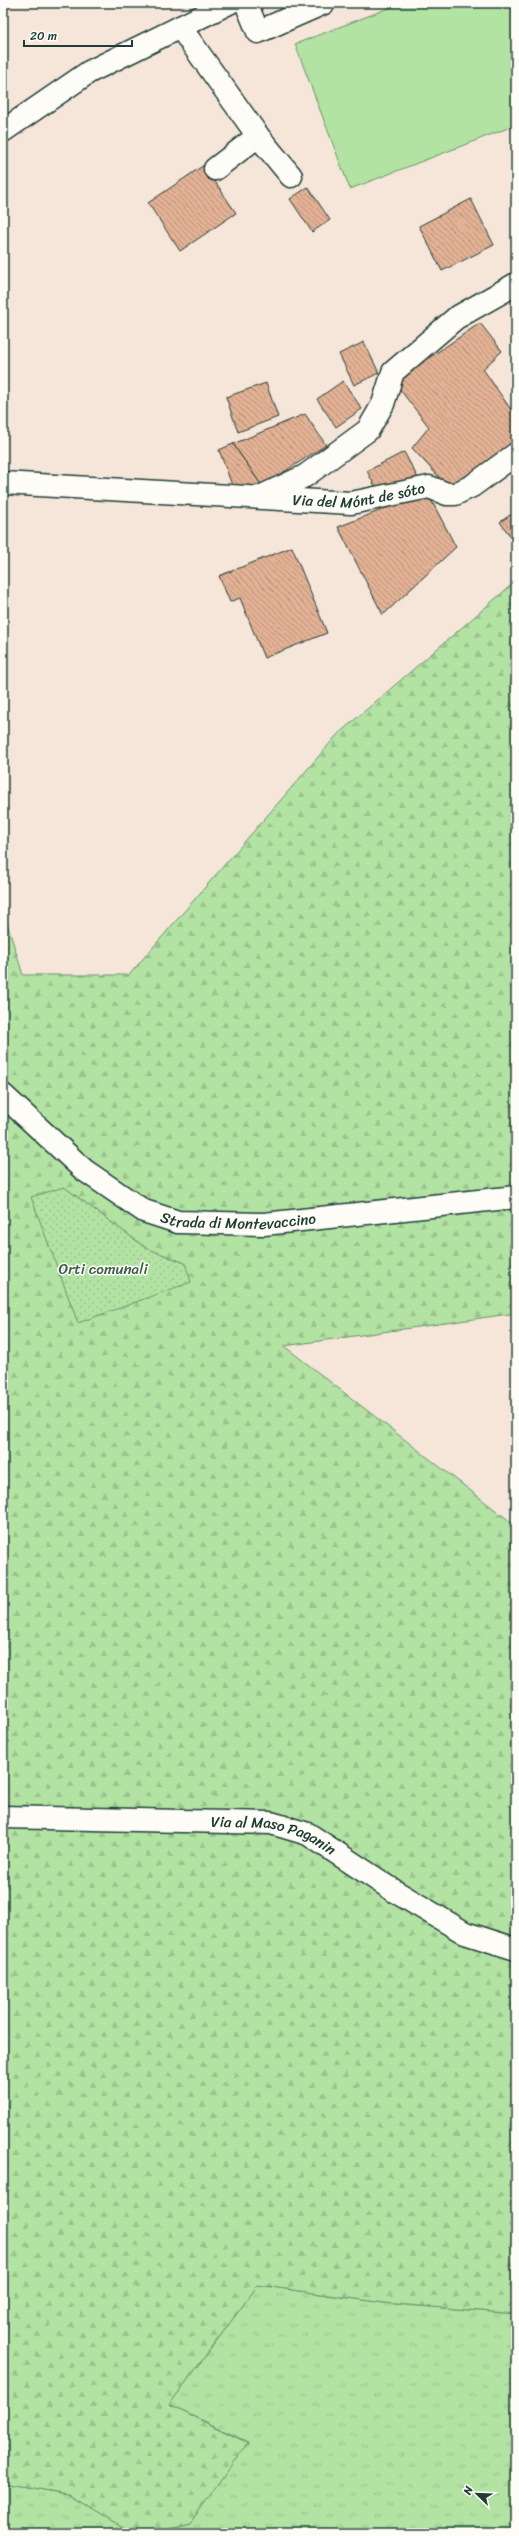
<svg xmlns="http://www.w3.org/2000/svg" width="519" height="2536" font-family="Sriracha,sans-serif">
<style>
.grass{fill:url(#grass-tufts);stroke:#68906c}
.forest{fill:url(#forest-firs);stroke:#68906c;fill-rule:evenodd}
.garden{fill:url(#garden-dots);stroke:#68906c}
.pitch{fill:#b2e3a3;stroke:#68906c}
.building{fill:url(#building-back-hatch);stroke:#1f3d34}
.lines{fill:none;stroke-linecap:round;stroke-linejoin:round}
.minor-casing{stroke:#1f3d34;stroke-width:25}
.minor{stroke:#fdfcf7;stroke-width:22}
.labels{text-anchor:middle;stroke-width:3;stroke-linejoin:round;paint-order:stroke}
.street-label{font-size:15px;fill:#1f3d34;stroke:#fdfcf7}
.park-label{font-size:15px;fill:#3c5e4a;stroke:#fdfcf7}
</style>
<defs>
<pattern id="grass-tufts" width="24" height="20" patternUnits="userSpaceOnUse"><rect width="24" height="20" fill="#b2e3a3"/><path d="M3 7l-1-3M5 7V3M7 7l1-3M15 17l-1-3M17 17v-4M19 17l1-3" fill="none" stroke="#99c48d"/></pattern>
<pattern id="forest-firs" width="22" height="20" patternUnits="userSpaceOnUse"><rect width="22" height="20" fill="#b2e3a3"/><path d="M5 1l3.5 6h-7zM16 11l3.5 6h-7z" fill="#99c48d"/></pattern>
<pattern id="garden-dots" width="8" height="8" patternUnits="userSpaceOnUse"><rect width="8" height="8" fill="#b2e3a3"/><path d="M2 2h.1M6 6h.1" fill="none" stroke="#99c48d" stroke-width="1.8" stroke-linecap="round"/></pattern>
<pattern id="building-back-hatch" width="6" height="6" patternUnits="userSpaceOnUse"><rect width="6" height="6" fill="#e3b194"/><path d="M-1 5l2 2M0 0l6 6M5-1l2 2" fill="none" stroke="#b7917a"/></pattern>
</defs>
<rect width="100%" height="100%" fill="#f5e6d9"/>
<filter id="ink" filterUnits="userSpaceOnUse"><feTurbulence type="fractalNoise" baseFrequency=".025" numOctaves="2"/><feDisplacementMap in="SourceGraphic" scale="8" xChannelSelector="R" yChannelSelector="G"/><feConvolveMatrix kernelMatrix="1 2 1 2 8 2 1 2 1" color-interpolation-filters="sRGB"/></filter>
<g filter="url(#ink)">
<g class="grass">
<polygon points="258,2285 384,2303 516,2314 516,2533 146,2533 190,2523 248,2442 169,2405"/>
<polygon points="3,2483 68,2494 132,2533 3,2533"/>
</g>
<path class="forest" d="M 516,581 L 516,1313 L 284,1346 L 516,1526 L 516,2314 L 384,2303 L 258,2285 L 169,2405 L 248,2443 L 190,2523 L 146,2533 L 132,2533 L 68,2494 L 3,2483 L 3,910 L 23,975 L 129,975 L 338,734 ZM 64,1187 L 146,1248 L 185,1263 L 78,1323 Z"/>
<polygon class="garden" points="64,1187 146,1248 185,1263 191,1282 78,1323 31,1197"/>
<polygon class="pitch" points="402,3 516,3 516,125 350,189 295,44"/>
<g class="building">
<polygon points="204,165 236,213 180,251 148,203"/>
<polygon points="308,187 330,220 312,232 290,199"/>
<polygon points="471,199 494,245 442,271 419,226"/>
<polygon points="480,323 502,351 483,369 516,417 516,438 475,478 449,488 412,448 429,427 394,382"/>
<polygon points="364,342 379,373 354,385 339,354"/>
<polygon points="343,381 362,409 336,427 317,399"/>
<polygon points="266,383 278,417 238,432 226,397"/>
<polygon points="305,414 326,445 262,486 233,444"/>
<polygon points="233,444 262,486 232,485 219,450"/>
<polygon points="404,452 418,478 377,490 367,471"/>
<polygon points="427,492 456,547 383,615 338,527"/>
<polygon points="516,511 516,544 500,522"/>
<polygon points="292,547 327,633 264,658 240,598 230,602 219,576"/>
</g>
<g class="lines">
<g class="minor-casing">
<g id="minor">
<polyline points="246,3 258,32 324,3"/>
<polyline points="180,27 258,136 215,169"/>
<polyline points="3,131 89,72 229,3"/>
<polyline points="258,136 291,176"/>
<path id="s1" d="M 3,483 L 351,503 L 429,487 L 447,494 L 455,494 L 472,486 L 516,454"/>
<polyline points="262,496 305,476 368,430 383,404 393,372 456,318 516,284"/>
<path id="s2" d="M 3,1095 L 84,1170 L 144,1211 L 178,1222 L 264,1224 L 516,1197"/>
<path id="s3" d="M 3,1817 L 271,1823 L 308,1834 L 396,1892 L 465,1933 L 516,1949"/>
</g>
</g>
<use href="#minor" class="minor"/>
</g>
</g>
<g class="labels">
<g class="street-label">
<text dy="5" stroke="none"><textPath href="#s1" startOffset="357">Via del Mónt de sóto</textPath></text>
<text dy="5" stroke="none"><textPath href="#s2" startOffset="279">Strada di Montevaccino</textPath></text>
<text dy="5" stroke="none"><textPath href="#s3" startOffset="273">Via al Maso Paganin</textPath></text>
</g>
<g class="park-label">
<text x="103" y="1274">Orti comunali</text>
</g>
</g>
<rect width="519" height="2536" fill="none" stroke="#fdfcf7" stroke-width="16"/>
<rect x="8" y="8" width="503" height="2520" fill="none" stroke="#1f3d34" stroke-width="1.5" filter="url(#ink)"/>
<g transform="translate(477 2494) rotate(293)" stroke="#fdfcf7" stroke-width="3" paint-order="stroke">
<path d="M0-3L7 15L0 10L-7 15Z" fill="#1f3d34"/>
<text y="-6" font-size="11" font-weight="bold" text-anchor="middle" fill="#1f3d34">N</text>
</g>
<path d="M24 40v6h108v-6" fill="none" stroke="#1f3d34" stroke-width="2"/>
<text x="30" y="40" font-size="12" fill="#1f3d34" stroke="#fdfcf7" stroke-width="3" paint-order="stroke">20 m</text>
</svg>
